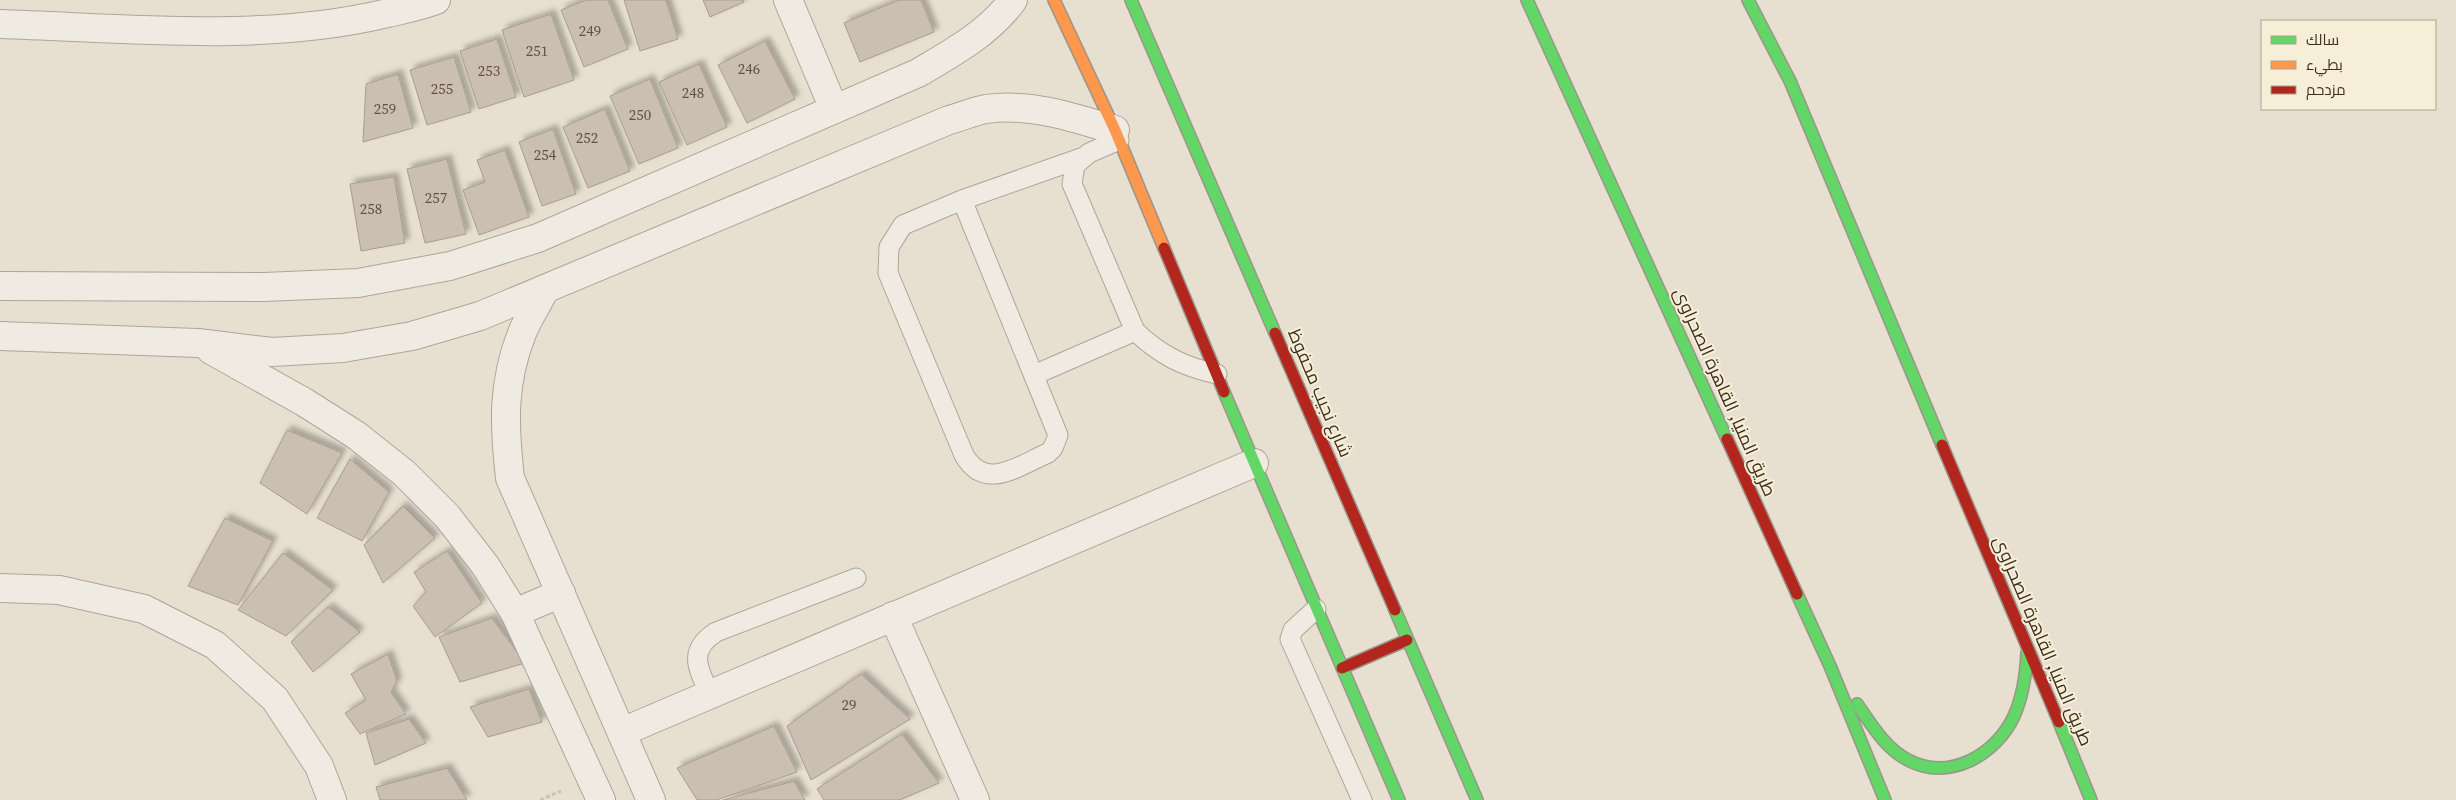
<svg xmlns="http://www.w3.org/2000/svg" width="2456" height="800" font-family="'Source Serif 4',Cairo,serif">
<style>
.building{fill:#cbbfb2;stroke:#a89c90;filter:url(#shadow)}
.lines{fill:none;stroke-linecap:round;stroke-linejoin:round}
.lane-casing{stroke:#ada599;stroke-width:21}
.street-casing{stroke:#ada599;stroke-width:30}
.fast-casing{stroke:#9c958a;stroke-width:14}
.slow-casing{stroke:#9c958a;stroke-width:14}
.jam-casing{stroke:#9c958a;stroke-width:14}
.path{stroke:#c8c2b9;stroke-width:3;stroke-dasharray:4 2.5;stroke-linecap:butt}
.lane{stroke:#efebe3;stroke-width:19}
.street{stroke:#efebe3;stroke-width:28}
.fast{stroke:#63d668;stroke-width:11}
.slow{stroke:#ff974d;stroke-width:11}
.jam{stroke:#b3261e;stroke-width:11}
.labels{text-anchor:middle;stroke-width:4;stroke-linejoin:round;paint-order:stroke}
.number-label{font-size:15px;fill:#605244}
.street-label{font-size:18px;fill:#3d2e20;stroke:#f7eed8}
</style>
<defs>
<filter id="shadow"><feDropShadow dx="4.5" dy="-4.5" stdDeviation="2.5" flood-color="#0004"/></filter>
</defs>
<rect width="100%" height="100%" fill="#e7e0d1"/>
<g class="building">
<polygon points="586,0 608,0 628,49 584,67 561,10"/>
<polygon points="624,0 666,0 678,39 640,51"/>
<polygon points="703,0 743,0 744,2 710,17"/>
<polygon points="899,0 921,0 934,32 860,62 844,23"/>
<polygon points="551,14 574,80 524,97 502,30"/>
<polygon points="497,39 516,97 479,109 460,51"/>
<polygon points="765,41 795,99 747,123 718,65"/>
<polygon points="454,57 471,112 427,125 410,70"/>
<polygon points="699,64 727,127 687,145 659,82"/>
<polygon points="398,74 413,128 363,142 366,84"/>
<polygon points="650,79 678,148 639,164 610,96"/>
<polygon points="605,109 630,171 588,188 563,127"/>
<polygon points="553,129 576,194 542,206 519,142"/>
<polygon points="505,150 529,217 479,235 463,190 485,182 477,160"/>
<polygon points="447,159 466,234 425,243 407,169"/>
<polygon points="394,177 405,243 361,251 350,184"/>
<polygon points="287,430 342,453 307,514 260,483"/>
<polygon points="350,459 389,492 362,541 317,518"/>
<polygon points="403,506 435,538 383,583 364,545"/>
<polygon points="225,518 273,541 238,605 188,586"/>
<polygon points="447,551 482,603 435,637 413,606 426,592 414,572"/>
<polygon points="283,553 333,590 286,636 238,610"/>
<polygon points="328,607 360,632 313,672 291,642"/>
<polygon points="492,618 525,663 460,682 439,637"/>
<polygon points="388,654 397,681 391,692 406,714 360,734 345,713 366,700 351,674"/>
<polygon points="861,674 910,719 811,780 787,726"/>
<polygon points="529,689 542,722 488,737 470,707"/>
<polygon points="409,719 426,743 375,765 366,733"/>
<polygon points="774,726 797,772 717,800 697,800 677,768"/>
<polygon points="902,734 939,783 900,800 824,800 817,789"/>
<polygon points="447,768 467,800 380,800 376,787"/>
<polygon points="794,781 805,800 723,800"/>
</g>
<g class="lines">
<g class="lane-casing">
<g id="lane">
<path d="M 1119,140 L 1089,153 L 1075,165 L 1072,184 L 1076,193 L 1135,331 C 1160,355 1184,367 1217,374"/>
<path d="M 962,200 L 1058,435 L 1053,448 L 1048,453 C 1018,466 985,492 964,455 L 888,273 L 889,247 L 903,225 L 962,200 L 1081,158"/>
<polyline points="1034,375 1135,331"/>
<polyline points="1316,609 1293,630 1290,639 1362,800"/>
<path d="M 710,695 C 698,668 687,651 716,632 L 856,578"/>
</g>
</g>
<g class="street-casing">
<g id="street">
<polyline points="788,0 834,109"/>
<path d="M 0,24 C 127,28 264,43 388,13 C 404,9 421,6 436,0"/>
<path d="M 0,286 L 264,287 L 358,283 L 450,266 L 538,238 L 918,73 C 952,53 989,33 1013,0"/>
<path d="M 545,289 C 538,303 528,318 522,333 C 502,384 504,425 510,478 L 651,800"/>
<path d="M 0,336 L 198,343 L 272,352 L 343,348 L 412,336 L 480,316 L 949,120 C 961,117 974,111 986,109 C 1031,103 1072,117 1115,130"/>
<polyline points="211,350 304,402 356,435 404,473 447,516 485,565 515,613 601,800"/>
<polyline points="0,588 59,590 144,609 215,645 275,699 319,766 332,800"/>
<polyline points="515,613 561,593"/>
<polyline points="893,616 975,800"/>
<polyline points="622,732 1254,463"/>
</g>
</g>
<g class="fast-casing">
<g id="fast">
<polyline points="1131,0 1275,333"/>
<polyline points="1527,0 1727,439"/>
<polyline points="1748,0 1790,81 1942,445"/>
<polyline points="1224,392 1399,800"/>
<polyline points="1797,594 1830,666 1885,800"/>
<polyline points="1395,610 1477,800"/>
<path d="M 1857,704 C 1871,724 1885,748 1908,760 C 1949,782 1996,755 2014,716 C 2023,696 2026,674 2027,653"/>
<polyline points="2059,722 2091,800"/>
</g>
</g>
<g class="slow-casing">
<polyline id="slow" points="1054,0 1115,130 1164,248"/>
</g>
<g class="jam-casing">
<g id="jam">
<polyline points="1164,248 1224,392"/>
<polyline points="1275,333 1395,610"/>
<polyline points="1727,439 1797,594"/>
<polyline points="1942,445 2059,722"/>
<polyline points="1342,668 1407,640"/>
</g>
</g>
<polyline class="path" points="540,800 561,791"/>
<use href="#lane" class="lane"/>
<use href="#street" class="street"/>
<use href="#fast" class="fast"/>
<use href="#slow" class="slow"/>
<use href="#jam" class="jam"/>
</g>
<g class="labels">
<g class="number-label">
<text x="590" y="36">249</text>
<text x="537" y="56">251</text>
<text x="749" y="74">246</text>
<text x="489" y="76">253</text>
<text x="442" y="94">255</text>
<text x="693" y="98">248</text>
<text x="385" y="114">259</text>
<text x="640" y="120">250</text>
<text x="587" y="143">252</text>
<text x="545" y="160">254</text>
<text x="436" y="203">257</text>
<text x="371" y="214">258</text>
<text x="849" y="710">29</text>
</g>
<g class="street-label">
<text transform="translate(1725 392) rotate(66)" y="6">طريق المنيا, القاهرة الصحراوى</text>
<text transform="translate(1320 393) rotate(67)" y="6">شارع نجيب محفوظ</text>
<text transform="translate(2043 641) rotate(67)" y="6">طريق المنيا, القاهرة الصحراوى</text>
</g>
</g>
<rect x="2261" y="20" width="175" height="90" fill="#f7eed8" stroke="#ada18e"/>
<rect x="2271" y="36" width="25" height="8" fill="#63d668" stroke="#ada18e"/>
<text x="2306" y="45" font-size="15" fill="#3d2e20">سالك</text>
<rect x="2271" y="61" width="25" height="8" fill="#ff974d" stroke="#ada18e"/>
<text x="2306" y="70" font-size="15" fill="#3d2e20">بطيء</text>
<rect x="2271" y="86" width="25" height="8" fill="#b3261e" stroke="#ada18e"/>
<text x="2306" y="95" font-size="15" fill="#3d2e20">مزدحم</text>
</svg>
